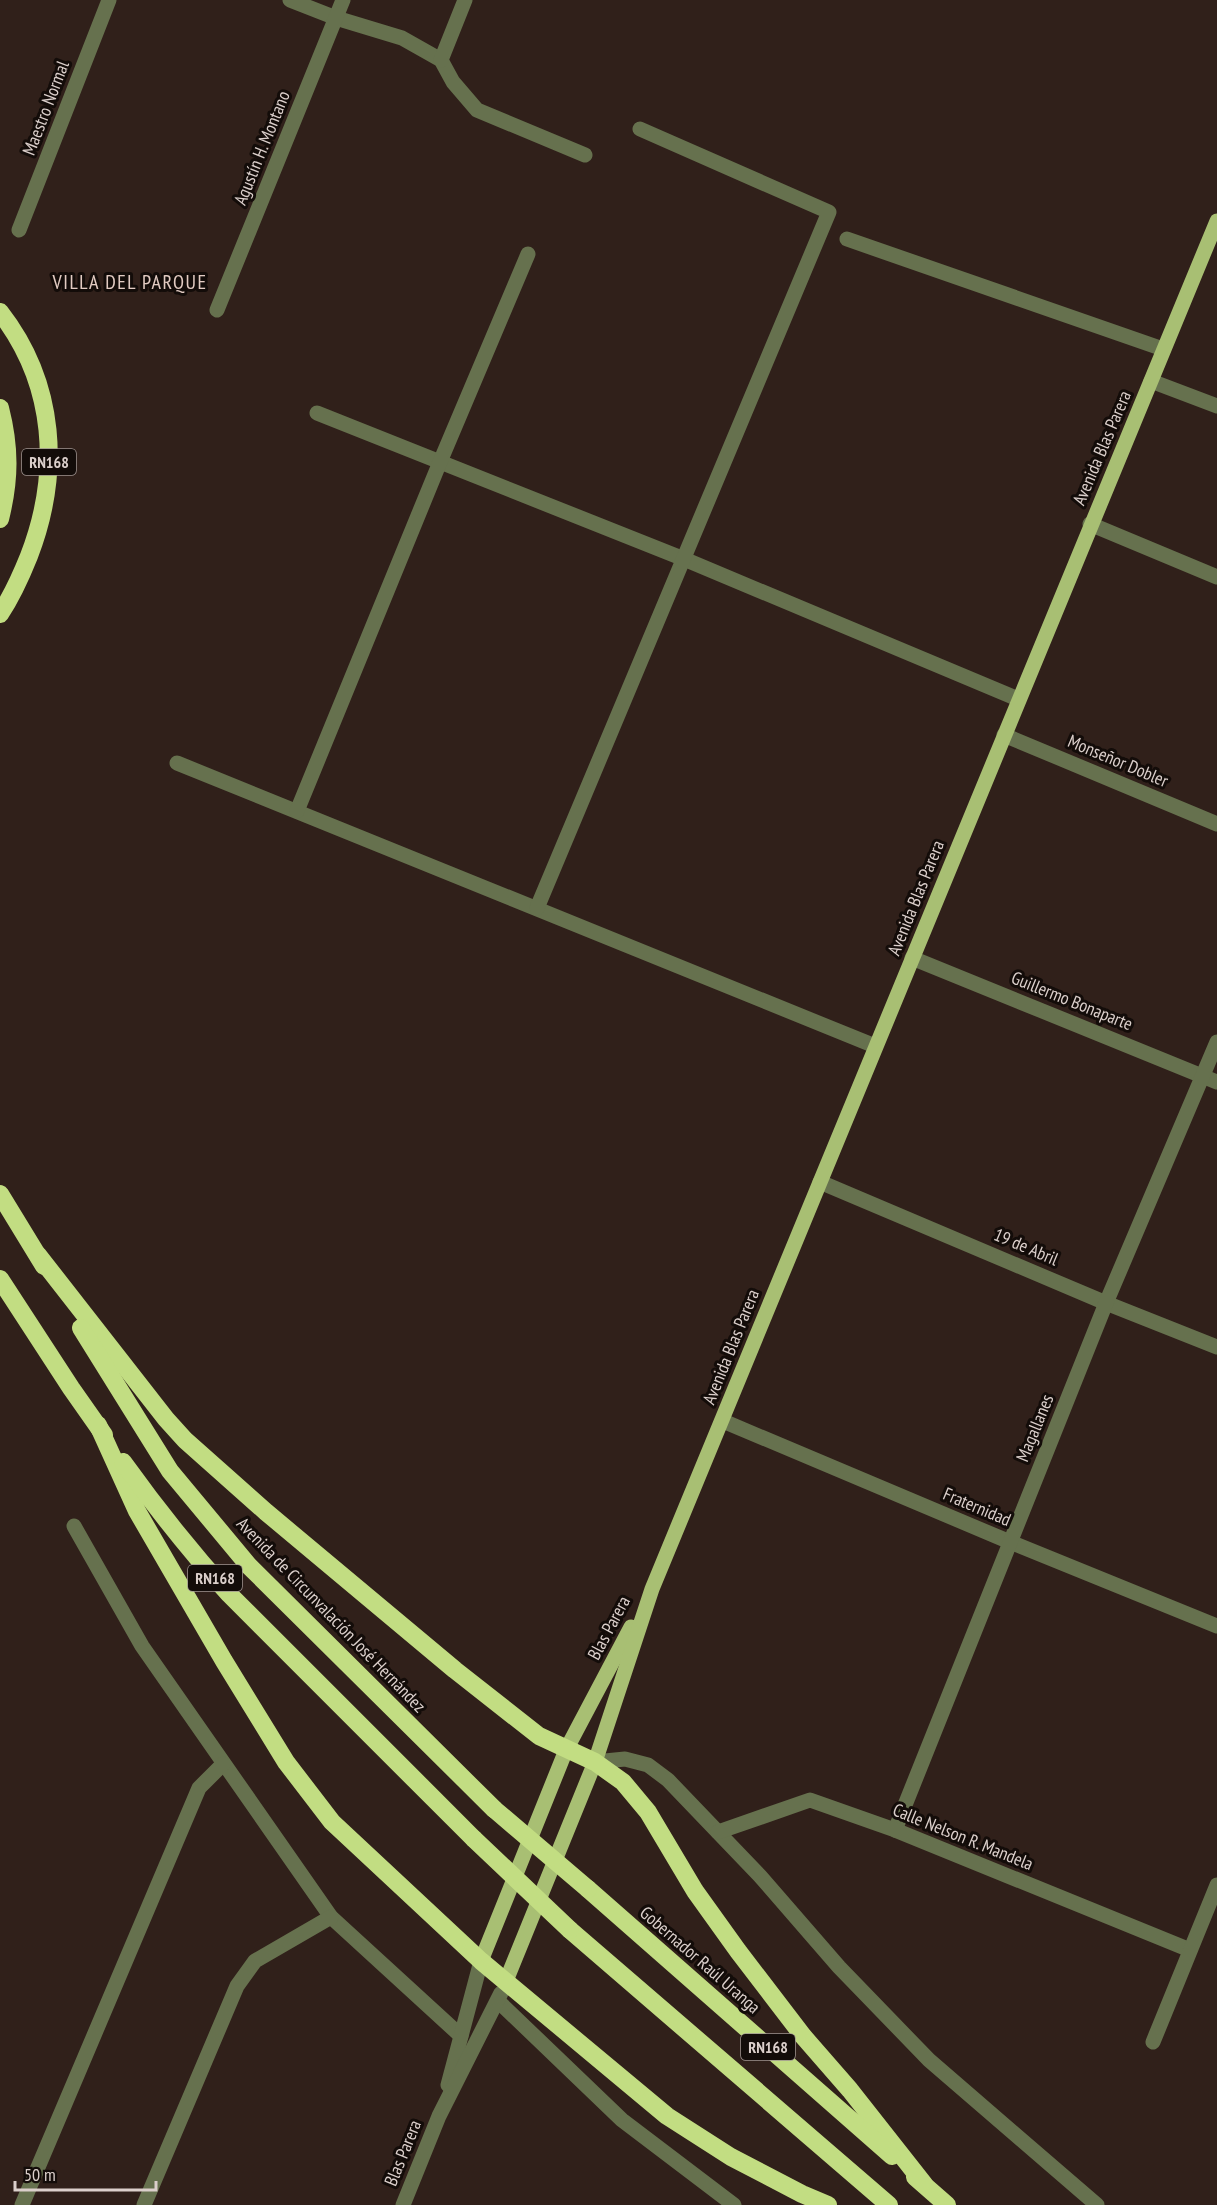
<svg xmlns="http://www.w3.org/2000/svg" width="1217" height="2205" font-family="'PT Sans Narrow',sans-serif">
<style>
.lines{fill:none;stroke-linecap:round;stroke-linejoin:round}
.minor{stroke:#66714e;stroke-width:15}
.major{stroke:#a8bf73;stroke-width:15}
.highway{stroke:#c2dd82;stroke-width:18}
.highway-bridge{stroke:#c2dd82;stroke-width:18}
.labels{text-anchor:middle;stroke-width:6;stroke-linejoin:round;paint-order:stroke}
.shield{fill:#130c09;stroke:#9f9491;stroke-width:1.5}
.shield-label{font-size:16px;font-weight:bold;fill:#dbcfcb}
.street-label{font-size:18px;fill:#dbcfcb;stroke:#130c09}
.neighbourhood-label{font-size:20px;letter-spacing:1.5px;fill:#e2cbc2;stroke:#130c09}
</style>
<rect width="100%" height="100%" fill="#30201a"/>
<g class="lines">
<g class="minor">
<polyline points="290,0 336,18 402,38 441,60 453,82 477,110 585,155"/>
<polyline points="441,60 465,0"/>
<polyline points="19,230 109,0"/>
<polyline points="847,239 1163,349"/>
<polyline points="217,310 343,0"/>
<polyline points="1151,381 1217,406"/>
<polyline points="317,413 684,559 1018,699"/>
<polyline points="1090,524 1217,577"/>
<polyline points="1004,735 1217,824"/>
<polyline points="177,763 875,1046"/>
<polyline points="297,811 440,462 528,254"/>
<polyline points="537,908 829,212 640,129"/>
<polyline points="912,958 1217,1082"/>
<polyline points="820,1182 1106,1303 1217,1347"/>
<polyline points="723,1421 1010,1542 1217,1626"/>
<polyline points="74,1526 142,1646 331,1917 461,2036"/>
<polyline points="595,1762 625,1759 648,1765 668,1780 760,1876 839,1967 929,2060 1097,2205"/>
<polyline points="895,1830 1106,1303 1217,1042"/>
<polyline points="718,1832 810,1800 895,1830 1190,1950"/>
<polyline points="498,2001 622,2120 734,2205"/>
<polyline points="1153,2042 1217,1885"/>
<polyline points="448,2085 481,1961"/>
<polyline points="22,2205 199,1788 223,1764"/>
<polyline points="144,2205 237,1986 255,1961 331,1917"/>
<polyline points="403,2205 439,2116 501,1993"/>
</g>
<g class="major">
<polyline points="481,1961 566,1750 631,1627"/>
<polyline points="506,1981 595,1762 652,1589 1217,221"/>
</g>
<g class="highway">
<path d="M 0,312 C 56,384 61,473 29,556 C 21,576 12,596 0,614"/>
<path d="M 0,408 C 10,447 10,479 0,519"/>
<polyline points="0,1194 44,1266"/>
<polyline points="38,1255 166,1419 185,1440 266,1512 455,1670 539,1736 595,1762 623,1782 648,1812 695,1891 738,1951 803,2036 850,2090 924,2184"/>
<polyline points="0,1279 71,1388 104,1435"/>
<polyline points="81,1328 170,1471 249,1566 494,1809"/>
<polyline points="98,1425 137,1511 224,1661 286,1762 332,1822 481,1961 667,2116 731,2157 802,2194 828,2205"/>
<path d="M 123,1462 C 156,1508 191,1552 229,1594 L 474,1839"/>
<polyline points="588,1889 892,2156"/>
<polyline points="570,1930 889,2205"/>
<polyline points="915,2177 947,2205"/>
</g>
<g class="highway-bridge">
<polyline points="494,1809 588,1889"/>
<polyline points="474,1839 570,1930"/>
</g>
</g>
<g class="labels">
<g class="shield">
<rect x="22" y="449" width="54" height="26" rx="4.5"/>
<rect x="188" y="1565" width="54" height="26" rx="4.5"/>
<rect x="741" y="2034" width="54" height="26" rx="4.5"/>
</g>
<g class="shield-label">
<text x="49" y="468">RN168</text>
<text x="215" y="1584">RN168</text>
<text x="768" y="2053">RN168</text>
</g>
<g class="street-label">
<text transform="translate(46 108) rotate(-69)" y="6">Maestro Normal</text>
<text transform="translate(262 148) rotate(-68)" y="6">Agustín H. Montano</text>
<text transform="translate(1102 448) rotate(-67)" y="6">Avenida Blas Parera</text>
<text transform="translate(1118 761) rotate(23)" y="6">Monseñor Dobler</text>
<text transform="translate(916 898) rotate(-68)" y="6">Avenida Blas Parera</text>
<text transform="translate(1072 1001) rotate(22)" y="6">Guillermo Bonaparte</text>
<text transform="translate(1026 1247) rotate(23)" y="6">19 de Abril</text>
<text transform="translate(731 1347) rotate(-68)" y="6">Avenida Blas Parera</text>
<text transform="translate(1035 1428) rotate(-68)" y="6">Magallanes</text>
<text transform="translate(977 1507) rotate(23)" y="6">Fraternidad</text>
<text transform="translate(331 1615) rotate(46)" y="6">Avenida de Circunvalación José Hernández</text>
<text transform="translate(609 1628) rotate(-62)" y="6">Blas Parera</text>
<text transform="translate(963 1837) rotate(22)" y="6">Calle Nelson R. Mandela</text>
<text transform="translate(700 1960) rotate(41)" y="6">Gobernador Raúl Uranga</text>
<text transform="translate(403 2153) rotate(-68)" y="6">Blas Parera</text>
</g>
<g class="neighbourhood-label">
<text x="130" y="289">VILLA DEL PARQUE</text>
</g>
</g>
<path d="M15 2181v9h141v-9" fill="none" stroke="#dbcfcb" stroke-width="3"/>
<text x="24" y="2181" font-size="18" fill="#dbcfcb" stroke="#130c09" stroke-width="4.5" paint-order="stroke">50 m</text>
</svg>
